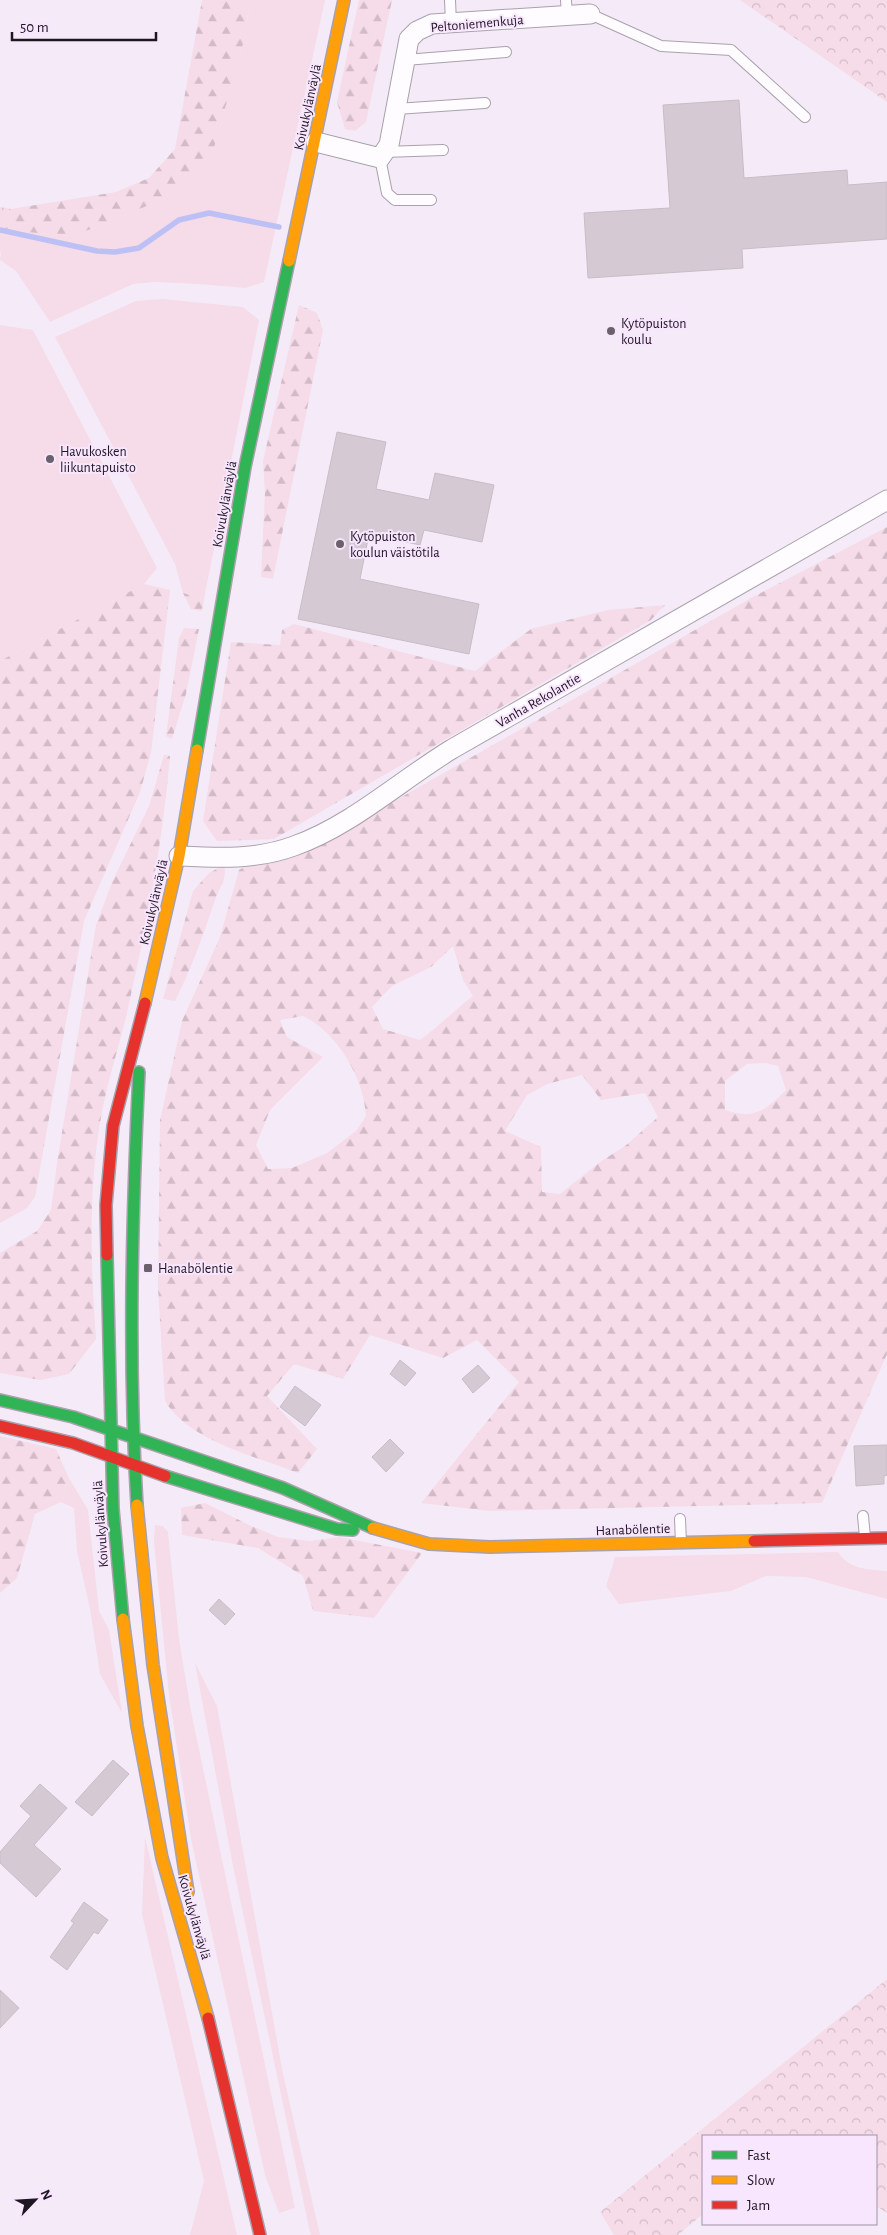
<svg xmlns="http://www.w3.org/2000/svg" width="887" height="2235" font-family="'Alegreya Sans',sans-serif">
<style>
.grass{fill:#f6dbe8}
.forest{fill:url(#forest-firs);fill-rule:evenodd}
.park{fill:url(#park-crowns)}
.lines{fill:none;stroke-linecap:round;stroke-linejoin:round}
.stream{stroke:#bdc0f4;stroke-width:5.5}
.building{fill:#d5cad4;stroke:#c8bdc7}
.lane-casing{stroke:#a9a1ac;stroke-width:12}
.street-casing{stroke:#a9a1ac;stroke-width:21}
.fast-casing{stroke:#a9a1ac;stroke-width:14}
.slow-casing{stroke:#a9a1ac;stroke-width:14}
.jam-casing{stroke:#a9a1ac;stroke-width:14}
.lane{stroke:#fefcfe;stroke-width:10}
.street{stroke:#fefcfe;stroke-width:19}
.fast{stroke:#30b455;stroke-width:11}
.slow{stroke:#ff9f0a;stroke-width:11}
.jam{stroke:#e5322d;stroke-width:11}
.poi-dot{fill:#69616c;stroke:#f8e5fe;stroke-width:2}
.labels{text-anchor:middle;stroke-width:4;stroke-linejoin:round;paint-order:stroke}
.street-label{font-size:14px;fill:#1e1620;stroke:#f8e5fe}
.poi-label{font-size:14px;fill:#1e1620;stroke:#f8e5fe;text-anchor:start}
</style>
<defs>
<pattern id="forest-firs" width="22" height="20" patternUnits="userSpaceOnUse" patternTransform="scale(1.25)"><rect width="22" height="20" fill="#f6dbe8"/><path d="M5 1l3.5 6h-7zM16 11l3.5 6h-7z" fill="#d2bbc7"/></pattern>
<pattern id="park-crowns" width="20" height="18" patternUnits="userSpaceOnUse" patternTransform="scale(1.25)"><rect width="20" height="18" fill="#f6dbe8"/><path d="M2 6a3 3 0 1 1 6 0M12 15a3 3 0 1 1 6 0" fill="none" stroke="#d2bbc7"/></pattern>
</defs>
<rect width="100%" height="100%" fill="#f5ebf8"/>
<g class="grass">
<polygon points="250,0 325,0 264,282 245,288 199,284 154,282 133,284 50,322 16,271 0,260 4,230 72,236 113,221 180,191 214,148 244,40"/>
<polygon points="163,299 243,307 259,320 204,599 183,593 175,564 55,337 136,301"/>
<polygon points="0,325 33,330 157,568 144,584 0,661"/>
<polygon points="69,1478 88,1510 99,1611 109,1630 122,1713 100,1674 90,1609 77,1551 74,1508 61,1502"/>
<polygon points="155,1525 163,1526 168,1532 179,1639 191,1711 295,2208 279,2213 265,2175 191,1839 169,1695 154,1542"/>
<path d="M 838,1552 C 849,1569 868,1570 887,1571 L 887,1599 L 806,1577 L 766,1576 L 731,1591 L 619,1604 L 606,1586 L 615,1557 Z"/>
<polygon points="195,1663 217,1706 283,2074 320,2235 311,2235 309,2228 233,1866"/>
<polygon points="145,1837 237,2235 190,2235 204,2181 142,1914"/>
</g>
<g class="forest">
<polygon points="202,0 250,0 244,40 214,148 180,191 113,221 72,236 4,230 11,209 116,192 149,178 175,149"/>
<polygon points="359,0 392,0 366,122 355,131 345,129 337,102"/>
<polygon points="299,305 317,313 323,330 273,579 261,577 265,493 263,461"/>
<path d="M 887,527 L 887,1354 L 822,1503 L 490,1511 L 421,1503 L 519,1382 L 477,1340 L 443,1358 L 370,1335 L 343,1379 L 294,1364 L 267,1396 L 317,1449 L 298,1473 C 255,1456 189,1441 165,1401 L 158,1288 L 160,1120 L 182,1021 L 220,937 L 239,870 L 242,868 L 305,852 L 751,598 ZM 453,946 L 463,980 L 473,996 C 455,1010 439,1026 420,1040 L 383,1029 L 372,1007 L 392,986 L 431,967 ZM 303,1016 C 337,1032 364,1078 366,1116 L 356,1131 L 327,1153 L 292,1168 L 268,1169 L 256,1145 L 270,1110 L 323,1057 L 287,1037 L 280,1020 ZM 766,1063 L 778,1066 L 786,1090 C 766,1110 754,1120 725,1110 L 725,1081 L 747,1064 ZM 582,1075 L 601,1100 L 645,1093 L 658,1117 L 625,1146 L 600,1162 L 560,1194 L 542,1192 L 541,1147 L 505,1131 L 527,1095 L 547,1084 Z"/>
<polygon points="144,584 170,590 151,753 140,792 84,921 35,1197 27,1208 0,1223 0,661"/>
<polygon points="183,593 204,599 202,611 191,609"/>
<polygon points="665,605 651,620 274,839 217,841 203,821 231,642 280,645 282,630 294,624 475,671 531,629 608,610"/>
<polygon points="184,628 199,629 186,694 172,739 166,736 179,638"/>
<path d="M 164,755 L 170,756 C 163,842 146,928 127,1013 C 118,1050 106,1086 100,1123 C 88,1195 91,1266 96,1339 L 69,1374 L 40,1380 L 0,1373 L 0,1253 L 37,1231 L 51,1210 L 57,1163 L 96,925 L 113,880 L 149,806 Z"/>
<path d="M 222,866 L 225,868 C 226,880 219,889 215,900 C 203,935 192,968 175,1001 L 163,999 L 193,891 L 209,873 Z"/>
<polygon points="0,1436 56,1449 69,1478 61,1502 35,1514 17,1578 0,1593"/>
<polygon points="205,1503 249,1525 278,1537 310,1541 339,1537 422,1553 374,1618 313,1611 303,1576 258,1548 182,1535 181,1508"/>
</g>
<g class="park">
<polygon points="740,0 887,0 887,102"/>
<polygon points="0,207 11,209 0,254"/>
<polygon points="887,1979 887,2213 876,2206 876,2136 703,2136 703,2214 678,2235 614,2235 600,2212"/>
</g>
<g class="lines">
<polyline class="stream" points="0,230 97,251 115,252 139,248 179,220 209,213 279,227"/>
</g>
<g class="building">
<polygon points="739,100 744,178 847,170 848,185 887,182 887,239 742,249 743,268 588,278 584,213 670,208 663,105"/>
<polygon points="337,432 386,442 376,489 429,500 435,473 494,485 482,542 424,530 420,545 369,534 360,579 479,604 469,654 298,619"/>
<polygon points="400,1360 416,1373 405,1386 390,1374"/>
<polygon points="478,1365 490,1378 473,1393 462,1379"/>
<polygon points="295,1386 321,1405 305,1426 280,1407"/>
<polygon points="390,1439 404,1453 386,1472 372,1457"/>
<polygon points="887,1445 887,1475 884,1476 884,1484 856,1486 854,1446"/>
<polygon points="219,1599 235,1614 225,1625 209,1610"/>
<polygon points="113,1760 129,1774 92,1816 75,1802"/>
<polygon points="40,1784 67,1808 34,1845 61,1869 36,1897 0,1863 0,1852 31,1816 20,1806"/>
<polygon points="84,1902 108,1920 98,1934 94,1932 67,1970 50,1957 74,1923 71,1921"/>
<polygon points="0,1990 19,2008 0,2028"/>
</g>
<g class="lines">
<g class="lane-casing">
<g id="lane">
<polyline points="450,0 451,23"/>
<polyline points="566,0 567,16"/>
<polyline points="590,14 661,46 731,50 805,117"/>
<polyline points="405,60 506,52"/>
<polyline points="396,109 485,103"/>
<polyline points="384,152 443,150"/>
<polyline points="380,158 387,193 395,200 431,200"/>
<polyline points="863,1516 865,1537"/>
<polyline points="680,1519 681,1543"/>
</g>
</g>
<g class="street-casing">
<g id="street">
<polyline points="316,142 380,158 389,145 409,39 417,31 432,24 590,14"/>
<path d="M 179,856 C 219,858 256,860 294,846 C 351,826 401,780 452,749 C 596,665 741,582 887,500"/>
</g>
</g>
<g class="fast-casing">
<g id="fast">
<polyline points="197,750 245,467 289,261"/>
<polyline points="107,1255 113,1509 123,1619"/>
<polyline points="0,1400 73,1417 283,1488 373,1528"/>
<polyline points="165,1476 337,1529 353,1530"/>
<path d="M 137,1505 C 128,1360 132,1216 139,1072"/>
</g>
</g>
<g class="slow-casing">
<g id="slow">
<polyline points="289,261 344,0"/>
<polyline points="145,1003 179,856 197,750"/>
<polyline points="137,1505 153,1665 188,1892"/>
<polyline points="373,1528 429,1544 490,1547 754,1541"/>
<polyline points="123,1619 137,1726 162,1858 208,2018"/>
</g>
</g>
<g class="jam-casing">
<g id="jam">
<polyline points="107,1255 106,1205 113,1126 145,1003"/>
<polyline points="0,1426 73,1443 165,1476"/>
<polyline points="754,1541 887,1538"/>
<polyline points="208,2018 260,2235"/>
</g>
</g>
<use href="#lane" class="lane"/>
<use href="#street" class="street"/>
<use href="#fast" class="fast"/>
<use href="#slow" class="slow"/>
<use href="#jam" class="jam"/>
</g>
<g class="poi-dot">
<circle cx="611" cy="331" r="5"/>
<circle cx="50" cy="459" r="5"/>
<circle cx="340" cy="544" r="5"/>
<rect x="143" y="1263" width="10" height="10" rx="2.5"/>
</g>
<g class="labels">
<g class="street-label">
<text transform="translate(477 23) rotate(-5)" y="5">Peltoniemenkuja</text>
<text transform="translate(307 107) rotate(-78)" y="5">Koivukylänväylä</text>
<text transform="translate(224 504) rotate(-80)" y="5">Koivukylänväylä</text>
<text transform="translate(538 700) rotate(-30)" y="5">Vanha Rekolantie</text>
<text transform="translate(153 902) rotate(-77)" y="5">Koivukylänväylä</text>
<text transform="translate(100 1524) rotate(-94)" y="5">Koivukylänväylä</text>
<text transform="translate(633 1529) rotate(-2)" y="5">Hanabölentie</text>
<text transform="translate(195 1917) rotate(74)" y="5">Koivukylänväylä</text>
</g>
<g class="poi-label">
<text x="621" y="328">Kytöpuiston<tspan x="621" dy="16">koulu</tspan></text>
<text x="60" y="456">Havukosken<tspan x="60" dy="16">liikuntapuisto</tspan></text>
<text x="350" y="541">Kytöpuiston<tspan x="350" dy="16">koulun väistötila</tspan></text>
<text x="158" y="1273">Hanabölentie</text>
</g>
</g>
<rect x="702" y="2135" width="175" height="90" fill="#f8e5fe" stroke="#a192a5"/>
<rect x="712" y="2151" width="25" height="8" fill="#30b455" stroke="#a192a5"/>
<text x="747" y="2160" font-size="15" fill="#1e1620">Fast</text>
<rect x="712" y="2176" width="25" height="8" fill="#ff9f0a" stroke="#a192a5"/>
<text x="747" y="2185" font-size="15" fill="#1e1620">Slow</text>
<rect x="712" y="2201" width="25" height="8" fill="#e5322d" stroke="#a192a5"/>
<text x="747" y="2210" font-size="15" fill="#1e1620">Jam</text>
<g transform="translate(35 2200) rotate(65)" stroke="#f8e5fe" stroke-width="4" paint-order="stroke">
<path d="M0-4L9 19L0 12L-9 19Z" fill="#1e1620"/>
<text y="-8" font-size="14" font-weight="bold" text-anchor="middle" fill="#1e1620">N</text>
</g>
<path d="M12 32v8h144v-8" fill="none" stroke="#1e1620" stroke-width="2.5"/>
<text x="20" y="32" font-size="15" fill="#1e1620" stroke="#f8e5fe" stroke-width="4" paint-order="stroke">50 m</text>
</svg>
